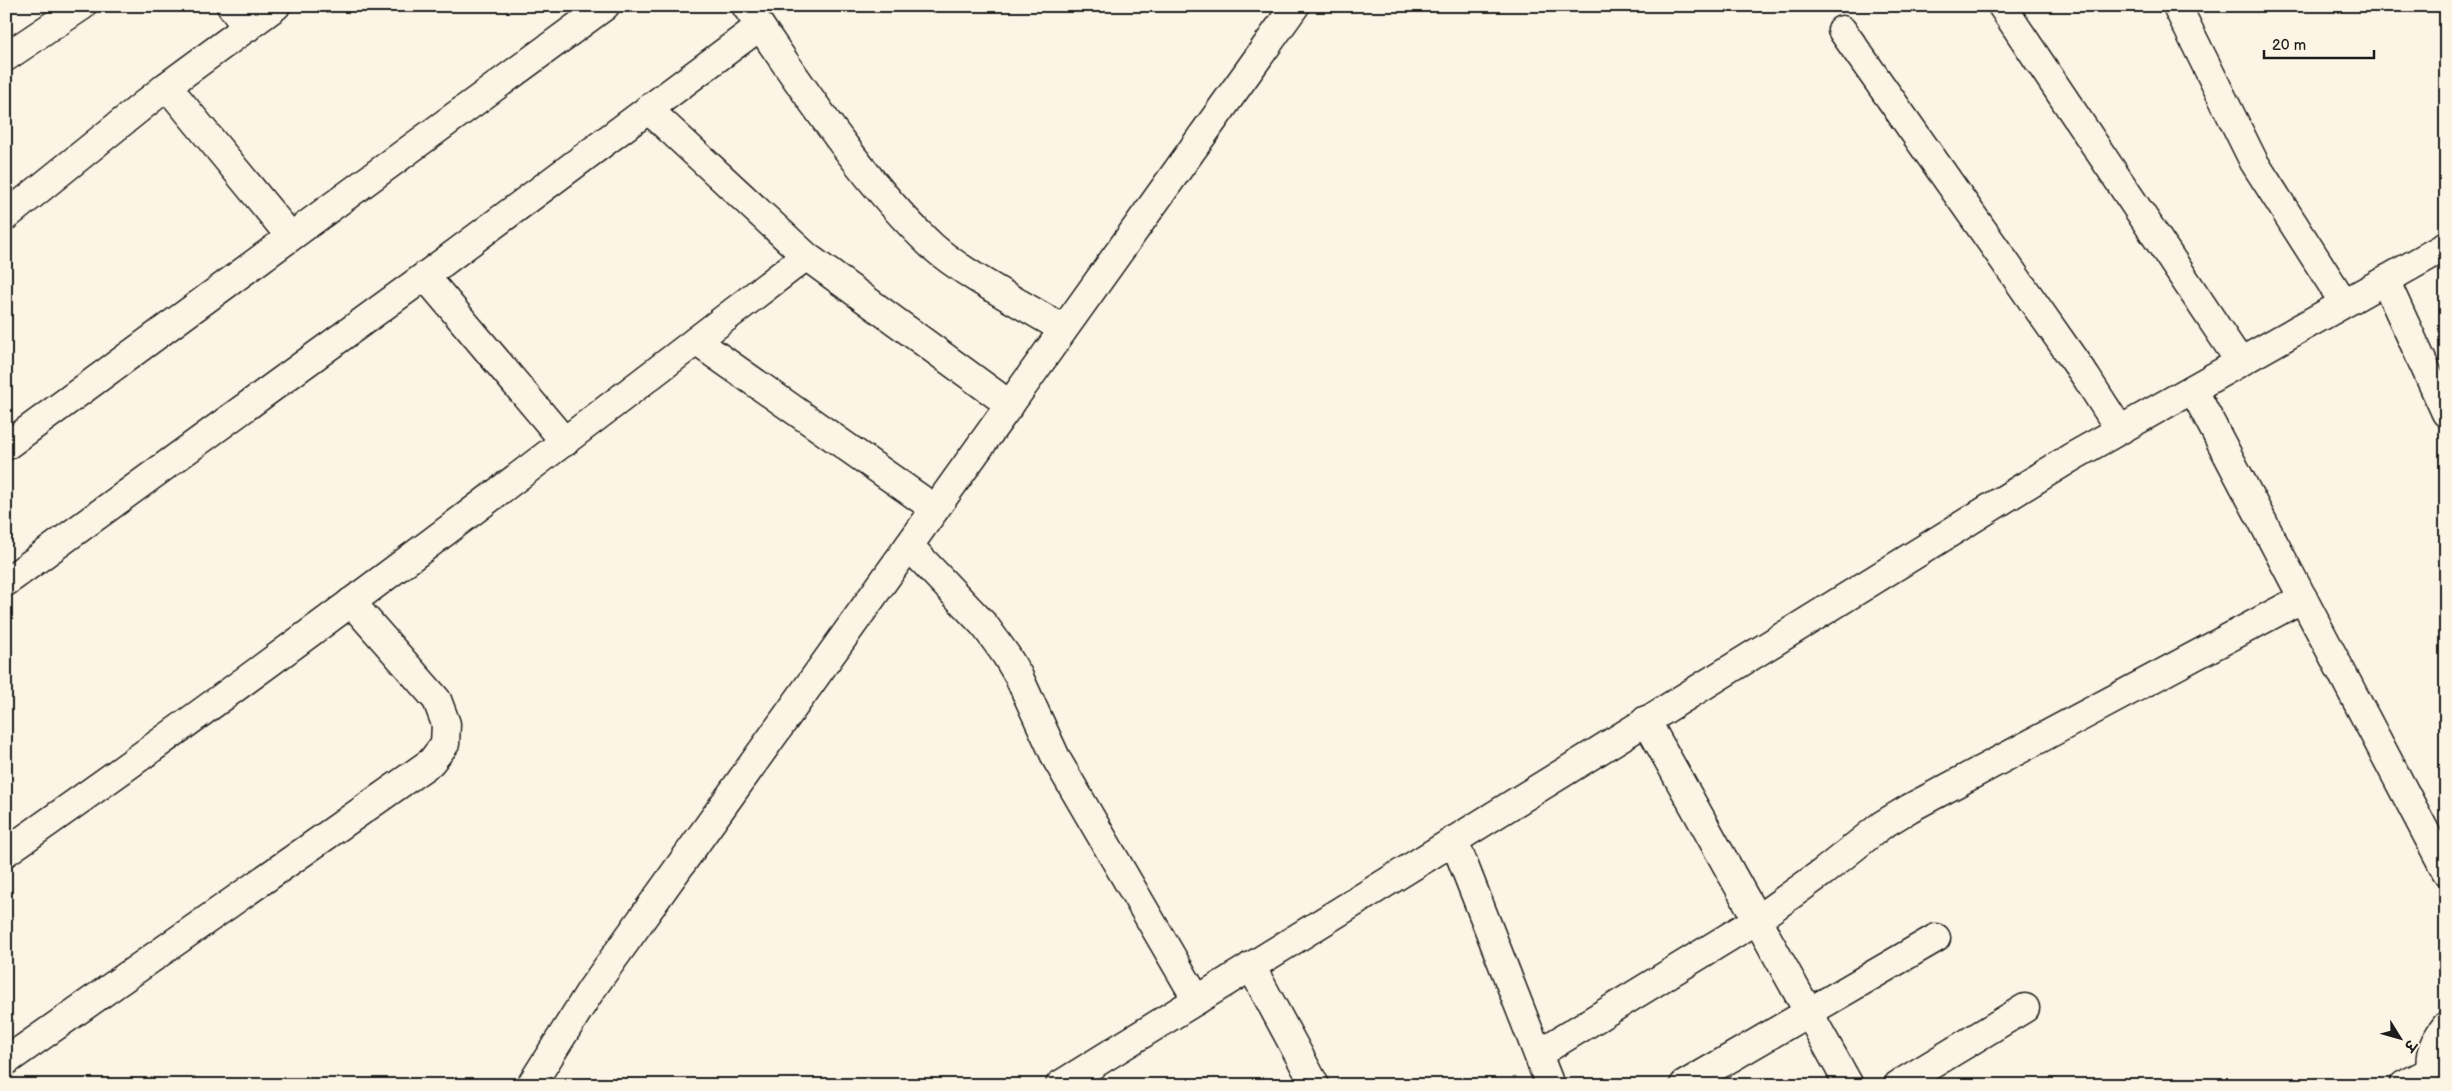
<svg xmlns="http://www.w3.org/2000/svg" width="2452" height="1091" font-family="'Balsamiq Sans','Playpen Sans Deva',sans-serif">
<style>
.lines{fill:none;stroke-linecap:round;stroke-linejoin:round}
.minor-casing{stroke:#1c1c1c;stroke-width:31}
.minor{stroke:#fcf5e5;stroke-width:28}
</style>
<rect width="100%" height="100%" fill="#fcf5e5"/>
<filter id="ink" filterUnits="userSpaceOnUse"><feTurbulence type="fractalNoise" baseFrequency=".02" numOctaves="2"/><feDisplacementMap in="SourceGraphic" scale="10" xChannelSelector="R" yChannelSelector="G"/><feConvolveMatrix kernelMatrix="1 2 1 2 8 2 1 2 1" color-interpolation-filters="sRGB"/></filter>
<g filter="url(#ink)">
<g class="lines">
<g class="minor-casing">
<g id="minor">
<polyline points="231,6 247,28"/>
<path d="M 746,6 C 802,86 861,179 932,246 C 966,276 1024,305 1063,329"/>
<polyline points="2002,6 2240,362"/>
<polyline points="2177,6 2254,162 2344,303"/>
<polyline points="1842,30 2086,377 2120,430"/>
<polyline points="6,57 82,6"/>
<polyline points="167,86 290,236"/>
<polyline points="648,109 806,256 1010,405"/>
<polyline points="6,216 167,86 276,6"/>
<polyline points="425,276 565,442"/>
<polyline points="2385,280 2446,413"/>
<polyline points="696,341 935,509"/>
<polyline points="2193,389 2446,871"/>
<polyline points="6,446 605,6"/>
<polyline points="909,546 985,626 1006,655 1018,675 1057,760 1197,1000"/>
<polyline points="6,582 425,276 760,26"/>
<polyline points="1646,720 1849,1085"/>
<polyline points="1454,840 1550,1085"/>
<path d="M 6,852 C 279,661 543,459 806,256"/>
<polyline points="1251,966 1315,1085"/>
<polyline points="1538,1054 1755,921 1823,872 1882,825 1910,808 2303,598"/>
<polyline points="6,1061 431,762 445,744 446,724 437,700 351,602"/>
<polyline points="531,1085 591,990 1295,6"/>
<polyline points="1060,1085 2072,457 2446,246"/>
<polyline points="1684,1085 1936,938"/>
<polyline points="1898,1085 2025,1008"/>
<polyline points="2404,1085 2431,1071"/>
<path d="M 2433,1085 C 2428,1059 2429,1047 2446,1026"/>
</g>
</g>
<use href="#minor" class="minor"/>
</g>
</g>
<rect width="2452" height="1091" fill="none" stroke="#fcf5e5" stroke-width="25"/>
<rect x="12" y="12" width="2427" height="1066" fill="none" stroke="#1c1c1c" stroke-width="2" filter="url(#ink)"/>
<g transform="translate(2400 1038) rotate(127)" stroke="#fcf5e5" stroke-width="4" paint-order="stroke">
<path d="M0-4L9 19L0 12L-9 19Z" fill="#1c1c1c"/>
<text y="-8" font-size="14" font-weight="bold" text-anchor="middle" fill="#1c1c1c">उ</text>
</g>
<path d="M2264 50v8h110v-8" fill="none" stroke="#1c1c1c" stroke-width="2.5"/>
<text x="2272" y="50" font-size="15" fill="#1c1c1c" stroke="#fcf5e5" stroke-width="4" paint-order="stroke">20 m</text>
</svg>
